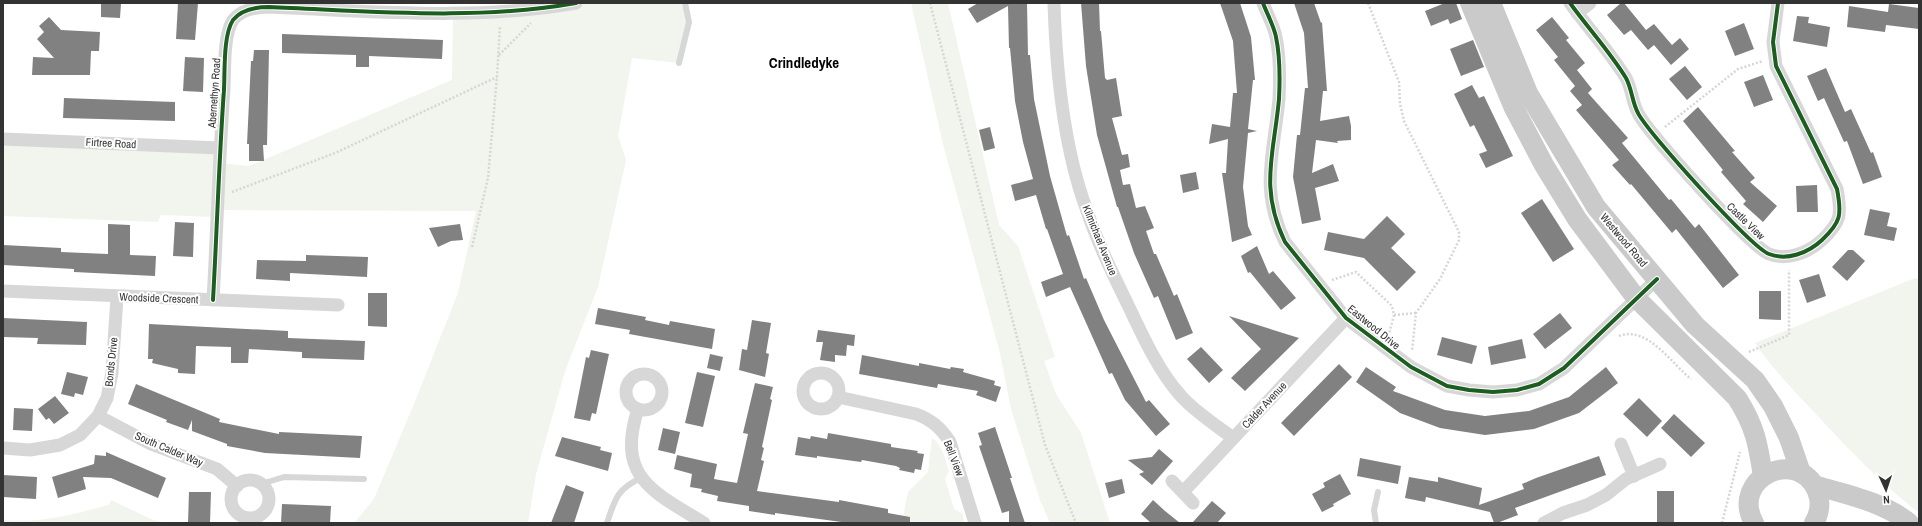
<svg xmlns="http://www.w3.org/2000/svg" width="1922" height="526" font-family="'Archivo Narrow',sans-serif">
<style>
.green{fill:#f1f5ed}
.building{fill:#818181}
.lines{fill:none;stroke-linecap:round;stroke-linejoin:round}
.path{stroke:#d6d6d6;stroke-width:2.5;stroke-dasharray:2 2;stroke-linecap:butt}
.service{stroke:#d7d7d7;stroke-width:6}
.minor{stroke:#d7d7d7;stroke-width:13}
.primary{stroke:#cacaca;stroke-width:20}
.cycleway-casing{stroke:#fff;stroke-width:6}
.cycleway{stroke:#1b5e20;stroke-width:4}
.labels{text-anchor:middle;stroke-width:4;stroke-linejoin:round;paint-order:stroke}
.street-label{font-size:11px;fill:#333;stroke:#fff}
.district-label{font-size:15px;font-weight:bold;fill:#000;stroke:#fff}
</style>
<rect width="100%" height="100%" fill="#fff"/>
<g class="green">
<polygon points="572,3 685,3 689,22 679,63 632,58 618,136 626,160 598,287 565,371 536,474 528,523 354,523 374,499 414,404 458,293 476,211 218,210 218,217 161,215 158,222 3,216 3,139 220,148 219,163 249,166 452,80 453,14"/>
<polygon points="911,3 948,3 999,225 1018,246 1055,357 1044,361 1056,394 1081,433 1110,523 1050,523 1040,500 1011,409 1000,353 943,144"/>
<path d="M 1915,278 L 1919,279 L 1919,513 C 1881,483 1847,448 1814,412 C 1793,390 1772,368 1755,343 Z"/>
<path d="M 932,438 C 943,445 945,460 949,471 L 945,479 L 954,509 L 963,514 L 964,523 L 902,523 L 908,492 L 928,472 Z"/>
<path d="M 111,500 L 153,520 L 166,523 L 3,523 L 3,520 C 43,523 71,515 109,505 Z"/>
</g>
<g class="building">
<polygon points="101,3 121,3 120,18 101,17"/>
<polygon points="178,3 198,3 195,40 176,39"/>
<polygon points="978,3 1027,3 1028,55 1030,55 1034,99 1050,176 1067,236 1069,235 1084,279 1086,278 1104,320 1146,402 1149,400 1170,424 1156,436 1125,400 1112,373 1109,374 1070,287 1046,297 1041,282 1063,274 1047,229 1046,229 1036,195 1015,201 1011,185 1033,179 1023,142 1015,101 1010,48 1009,48 1008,6 977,23 968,9"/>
<polygon points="1081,3 1099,3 1100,31 1101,31 1105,78 1107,80 1116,78 1122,116 1112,118 1122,155 1128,154 1130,167 1120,170 1123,185 1130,184 1136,208 1145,206 1154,228 1146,231 1154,254 1156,254 1174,296 1177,294 1193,333 1176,340 1158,296 1154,298 1134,253 1118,207 1117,207 1097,135 1086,66"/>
<polygon points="1220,3 1240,3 1251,37 1255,80 1253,80 1248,129 1257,131 1248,133 1243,187 1248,226 1252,235 1232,242 1222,173 1226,173 1228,139 1209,144 1212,124 1230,127 1233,93 1237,93 1233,41"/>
<polygon points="1294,3 1314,3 1321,23 1322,22 1327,91 1323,91 1320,121 1349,116 1351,126 1351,140 1337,141 1338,143 1316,140 1312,173 1333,164 1339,181 1315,188 1321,220 1302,224 1293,177 1297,135 1300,135 1305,88 1308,88 1304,33"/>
<polygon points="1445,3 1456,3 1462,19 1450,24 1448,19 1431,26 1425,11"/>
<polygon points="1621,3 1624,3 1646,30 1654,24 1672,45 1680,38 1689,49 1671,65 1654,45 1648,50 1631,30 1624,35 1607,15"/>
<polygon points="1889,4 1919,8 1919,29 1886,25 1885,32 1847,27 1849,6 1888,12"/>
<polygon points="1797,16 1809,17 1808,23 1830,27 1827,47 1793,41"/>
<polygon points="49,17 61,30 100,32 99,51 91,51 90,75 32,75 33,57 54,58 37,39 44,32 39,26"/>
<polygon points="1552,17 1569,38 1566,40 1585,63 1577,70 1592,89 1588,93 1628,138 1622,143 1669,200 1671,199 1695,228 1699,224 1739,275 1723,288 1676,229 1672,233 1631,184 1630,185 1612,165 1619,160 1576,110 1582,105 1570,91 1575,86 1554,60 1558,57 1536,30"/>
<polygon points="1744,23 1754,49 1735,56 1725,31"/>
<polygon points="282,34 443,40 442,59 369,56 369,67 356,67 356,55 282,53"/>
<polygon points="1473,40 1484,67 1461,76 1450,49"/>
<polygon points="254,50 269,50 267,145 263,145 264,161 249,161 249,144 247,144 251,61 253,61"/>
<polygon points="185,57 204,58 203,92 183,91"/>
<polygon points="1685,66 1702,87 1687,100 1669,79"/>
<polygon points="1826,68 1845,112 1851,109 1871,153 1873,152 1882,177 1863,184 1847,141 1844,142 1824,98 1818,101 1807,76"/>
<polygon points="1763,75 1773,100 1754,107 1744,82"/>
<polygon points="1472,85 1479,98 1484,96 1513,156 1486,168 1479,154 1487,151 1474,125 1470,127 1454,94"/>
<polygon points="64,98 175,102 175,121 63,118"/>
<polygon points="1698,107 1735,151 1732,152 1755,178 1750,182 1777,206 1763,222 1743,204 1746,201 1721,172 1723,170 1683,121"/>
<polygon points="990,127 995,148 984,151 979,130"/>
<polygon points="1196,172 1199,189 1183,193 1180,175"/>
<polygon points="1817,185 1818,212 1797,212 1796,186"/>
<polygon points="1542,199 1574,249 1553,262 1521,213"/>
<polygon points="1870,209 1890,213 1887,226 1897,228 1894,241 1864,235"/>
<polygon points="1387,216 1405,234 1391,248 1416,272 1397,291 1364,258 1324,250 1328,232 1364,239"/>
<polygon points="175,222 194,223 193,257 173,256"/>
<polygon points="108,224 130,225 130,255 156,256 155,276 74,272 74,269 3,265 3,245 61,248 61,252 108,254"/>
<polygon points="460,224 463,240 451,241 438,247 429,228"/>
<polygon points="1257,246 1269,274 1273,271 1296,298 1281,310 1250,272 1248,273 1241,256"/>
<polygon points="1848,250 1853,250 1865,261 1847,281 1832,267"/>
<polygon points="306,255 368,257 367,277 290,273 290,281 256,279 257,260 306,261"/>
<polygon points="1819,274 1826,296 1807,303 1799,280"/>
<polygon points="1759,291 1781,291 1781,320 1759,319"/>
<polygon points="368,293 387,293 387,327 368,326"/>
<polygon points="598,308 646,317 645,320 669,325 670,321 715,329 712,349 629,334 630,330 595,324"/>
<polygon points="1560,313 1572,328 1545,349 1533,334"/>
<polygon points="1229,316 1299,338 1245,391 1231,378 1261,349"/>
<polygon points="3,318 87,322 86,345 37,344 38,338 3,337"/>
<polygon points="752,320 771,323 766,353 769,354 765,377 739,370 742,349 747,350"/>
<polygon points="149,324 288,331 288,338 365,341 364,360 302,358 302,352 249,349 248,363 231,363 231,347 196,346 195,374 178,373 178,369 152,363 153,359 148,359"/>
<polygon points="818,330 855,335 854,346 847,345 846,356 835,355 835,362 820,360 823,342 816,342"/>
<polygon points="1442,337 1477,346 1472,364 1437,355"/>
<polygon points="1522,339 1526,358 1491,365 1488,347"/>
<polygon points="1201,347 1223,370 1209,383 1187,359"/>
<polygon points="591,350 609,354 596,414 592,413 590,421 574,418 586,357 589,358"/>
<polygon points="710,354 723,357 720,371 707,368"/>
<polygon points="862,355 919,366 919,363 950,369 951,367 964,369 963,372 995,381 994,385 1001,387 996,402 976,395 978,391 938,384 937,388 859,374"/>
<polygon points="1339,364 1352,377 1294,436 1281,423"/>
<polygon points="1366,367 1396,387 1393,391 1445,410 1485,416 1529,411 1569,397 1606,367 1618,383 1579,413 1534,429 1485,435 1440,428 1400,413 1356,382"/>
<polygon points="67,372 88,377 83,395 75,393 74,397 61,394"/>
<polygon points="697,372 715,376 703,427 685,423"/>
<polygon points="755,383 773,387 770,399 772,400 762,447 764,448 761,460 764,461 757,491 839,502 839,500 888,509 888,513 910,517 910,523 849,523 775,513 775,515 749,511 749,506 717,501 718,496 701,492 702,489 690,487 692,474 674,469 677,455 717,464 714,479 737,483 748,434 743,433"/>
<polygon points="136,384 220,419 219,422 279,434 279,432 362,436 360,458 265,453 227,446 227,444 192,431 192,420 188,430 166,422 167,420 128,404"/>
<polygon points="55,396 69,413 54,424 49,418 46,420 38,409"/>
<polygon points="1639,398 1662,421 1647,437 1623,414"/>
<polygon points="14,408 33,409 32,431 13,430"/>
<polygon points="1674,414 1705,443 1691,457 1661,428"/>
<polygon points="995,427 1012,478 1010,478 1025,523 1009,523 1009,511 1002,513 979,446 982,445 978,433"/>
<polygon points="663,428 680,432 675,454 658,450"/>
<polygon points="828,433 891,444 891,447 918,451 917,453 924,454 921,470 915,469 914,473 899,470 900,468 896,466 862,460 861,462 817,456 817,458 795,455 798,437 810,439 811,436 827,439"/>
<polygon points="562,437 601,447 600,450 612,453 608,471 555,456"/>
<polygon points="1159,449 1173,461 1152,485 1139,474 1144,472 1128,460 1152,457"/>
<polygon points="106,452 166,478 158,498 111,478 83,477 86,489 58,498 52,477 94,464 95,455 106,456"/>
<polygon points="1599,456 1606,475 1515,508 1518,515 1497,523 1494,523 1490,512 1426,497 1425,502 1405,498 1409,477 1438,482 1438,477 1482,488 1479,505 1524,489 1522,484 1536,478"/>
<polygon points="1360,458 1401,466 1398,484 1357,476"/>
<polygon points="1340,474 1351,494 1333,504 1334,506 1322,512 1312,494 1325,487 1323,483"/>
<polygon points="3,475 37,477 36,499 3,497"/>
<polygon points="1122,479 1125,493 1109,498 1105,483"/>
<polygon points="566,485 584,492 574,523 551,523"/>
<rect x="1657" y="491" width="17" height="32"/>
<polygon points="189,492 211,492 210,523 188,523"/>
<polygon points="1153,500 1165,511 1180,523 1151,523 1141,514"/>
<polygon points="1212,501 1226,513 1217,523 1192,523"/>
<polygon points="282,504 331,506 330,523 281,523"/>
</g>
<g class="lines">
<g class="path">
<polyline points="930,3 1045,445 1076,523"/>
<polyline points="1368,3 1399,82 1400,104 1404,121 1459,232 1459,240 1440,279 1416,313 1412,351"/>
<polyline points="499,55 531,23"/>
<polyline points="1665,127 1738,69 1763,61"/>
<polyline points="232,192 335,153 497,77"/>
<polyline points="472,247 488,178 497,77 500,26"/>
<polyline points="1332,280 1356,272 1392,306 1394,315 1389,334"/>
<polyline points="1394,315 1416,313"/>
<path d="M 1619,336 C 1647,325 1672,364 1691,379"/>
<polyline points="1749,352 1789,335 1789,270"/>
<polyline points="1722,523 1740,452"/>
</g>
<g class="service">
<polyline points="679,63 689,22 685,3"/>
<polyline points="261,484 284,477 364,479"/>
<path d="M 607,523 C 615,499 617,489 641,478"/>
<polyline points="1376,523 1374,510 1378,492"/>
</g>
<g class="minor">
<path d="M 1054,3 C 1056,67 1064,148 1086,208 C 1097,242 1113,274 1128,305 C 1142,335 1159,372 1181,396 C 1194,411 1217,426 1233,438"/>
<path d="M 1263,3 C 1267,14 1274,26 1276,37 C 1280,56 1280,79 1279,99 C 1274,154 1259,188 1285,242 L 1346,318 L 1411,367 L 1447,386 L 1469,390 L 1493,392 L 1517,390 L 1539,384 L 1564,368 L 1657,279"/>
<path d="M 1570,3 C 1588,28 1610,52 1626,78 C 1632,89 1632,102 1638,113 C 1647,132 1751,247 1769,254 C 1787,261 1808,253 1822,240 C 1841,222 1842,215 1837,189 L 1776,66 L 1773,42 L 1778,3"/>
<polyline points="1577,13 1590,3"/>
<polyline points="3,139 220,148"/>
<polyline points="3,291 338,305"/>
<path d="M 213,300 C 217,230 219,159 224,89 C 225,72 223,35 233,20 C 242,9 256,7 269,7 C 371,11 475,21 576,3"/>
<circle cx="821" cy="391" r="18"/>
<circle cx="644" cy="392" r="18"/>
<path d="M 838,397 L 916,414 C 932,420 941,428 950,442 L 975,523"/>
<path d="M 638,409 C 616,477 652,491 704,523"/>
<polyline points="98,416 151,444 217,469 237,486"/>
<polyline points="1621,444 1634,476"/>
<polyline points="3,448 30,450 60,445 80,435 98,416 107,398 112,373 117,297"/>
<circle cx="250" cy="499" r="19"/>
<polyline points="1172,481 1193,503"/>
<polyline points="1183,492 1346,318"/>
<polyline points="1544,523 1563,513 1587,505 1606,495 1626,479 1660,464"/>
</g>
<g class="primary">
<path d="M 1470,3 L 1513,106 L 1544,165 L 1577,219 L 1636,298 L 1737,398 C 1755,426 1758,444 1763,476"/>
<polyline points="1491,3 1528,93 1596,207 1695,325 1755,380 1773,406 1789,438 1801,473"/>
<path d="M 1814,485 C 1845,494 1884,502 1909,523"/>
<path d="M 1754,523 C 1729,478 1798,446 1817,491 C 1821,501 1820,513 1814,523"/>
</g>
<g class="cycleway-casing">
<g id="cycleway">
<path d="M 1263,3 C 1267,14 1274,26 1276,37 C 1280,56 1280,79 1279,99 C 1274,154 1259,188 1285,242 L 1346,318 L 1411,367 L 1447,386 L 1469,390 L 1493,392 L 1517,390 L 1539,384 L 1564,368 L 1657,279"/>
<path d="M 1570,3 C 1588,28 1610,52 1626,78 C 1632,89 1632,102 1638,113 C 1647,132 1751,247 1769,254 C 1787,261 1808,253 1822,240 C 1841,222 1842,215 1837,189 L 1776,66 L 1773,42 L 1778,3"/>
<path d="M 213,300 C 217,230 219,159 224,89 C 225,72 223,35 233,20 C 242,9 256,7 269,7 C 371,11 475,21 576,3"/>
</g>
</g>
<use href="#cycleway" class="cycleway"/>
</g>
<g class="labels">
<g class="street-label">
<text transform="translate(214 93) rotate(-86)" y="4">Abernethyn Road</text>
<text transform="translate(111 143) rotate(3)" y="4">Firtree Road</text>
<text transform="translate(1746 221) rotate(44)" y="4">Castle View</text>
<text transform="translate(1100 240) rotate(68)" y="4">Kilmichael Avenue</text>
<text transform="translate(1624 240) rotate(50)" y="4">Westwood Road</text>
<text transform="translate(159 298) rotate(2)" y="4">Woodside Crescent</text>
<text transform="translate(1374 327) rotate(39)" y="4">Eastwood Drive</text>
<text transform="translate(111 362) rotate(-84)" y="4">Bonds Drive</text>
<text transform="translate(1264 405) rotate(-47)" y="4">Calder Avenue</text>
<text transform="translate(169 449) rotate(23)" y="4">South Calder Way</text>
<text transform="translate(954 458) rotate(69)" y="4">Bell View</text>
</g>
<g class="district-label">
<text x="804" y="68">Crindledyke</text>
</g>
</g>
<rect width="1922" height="526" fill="none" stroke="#333333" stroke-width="8"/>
<g transform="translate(1886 490) rotate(177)" stroke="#ffffff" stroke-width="3" paint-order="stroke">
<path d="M0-3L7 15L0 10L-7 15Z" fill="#333333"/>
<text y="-6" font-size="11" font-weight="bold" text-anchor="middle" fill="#333333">N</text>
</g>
</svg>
